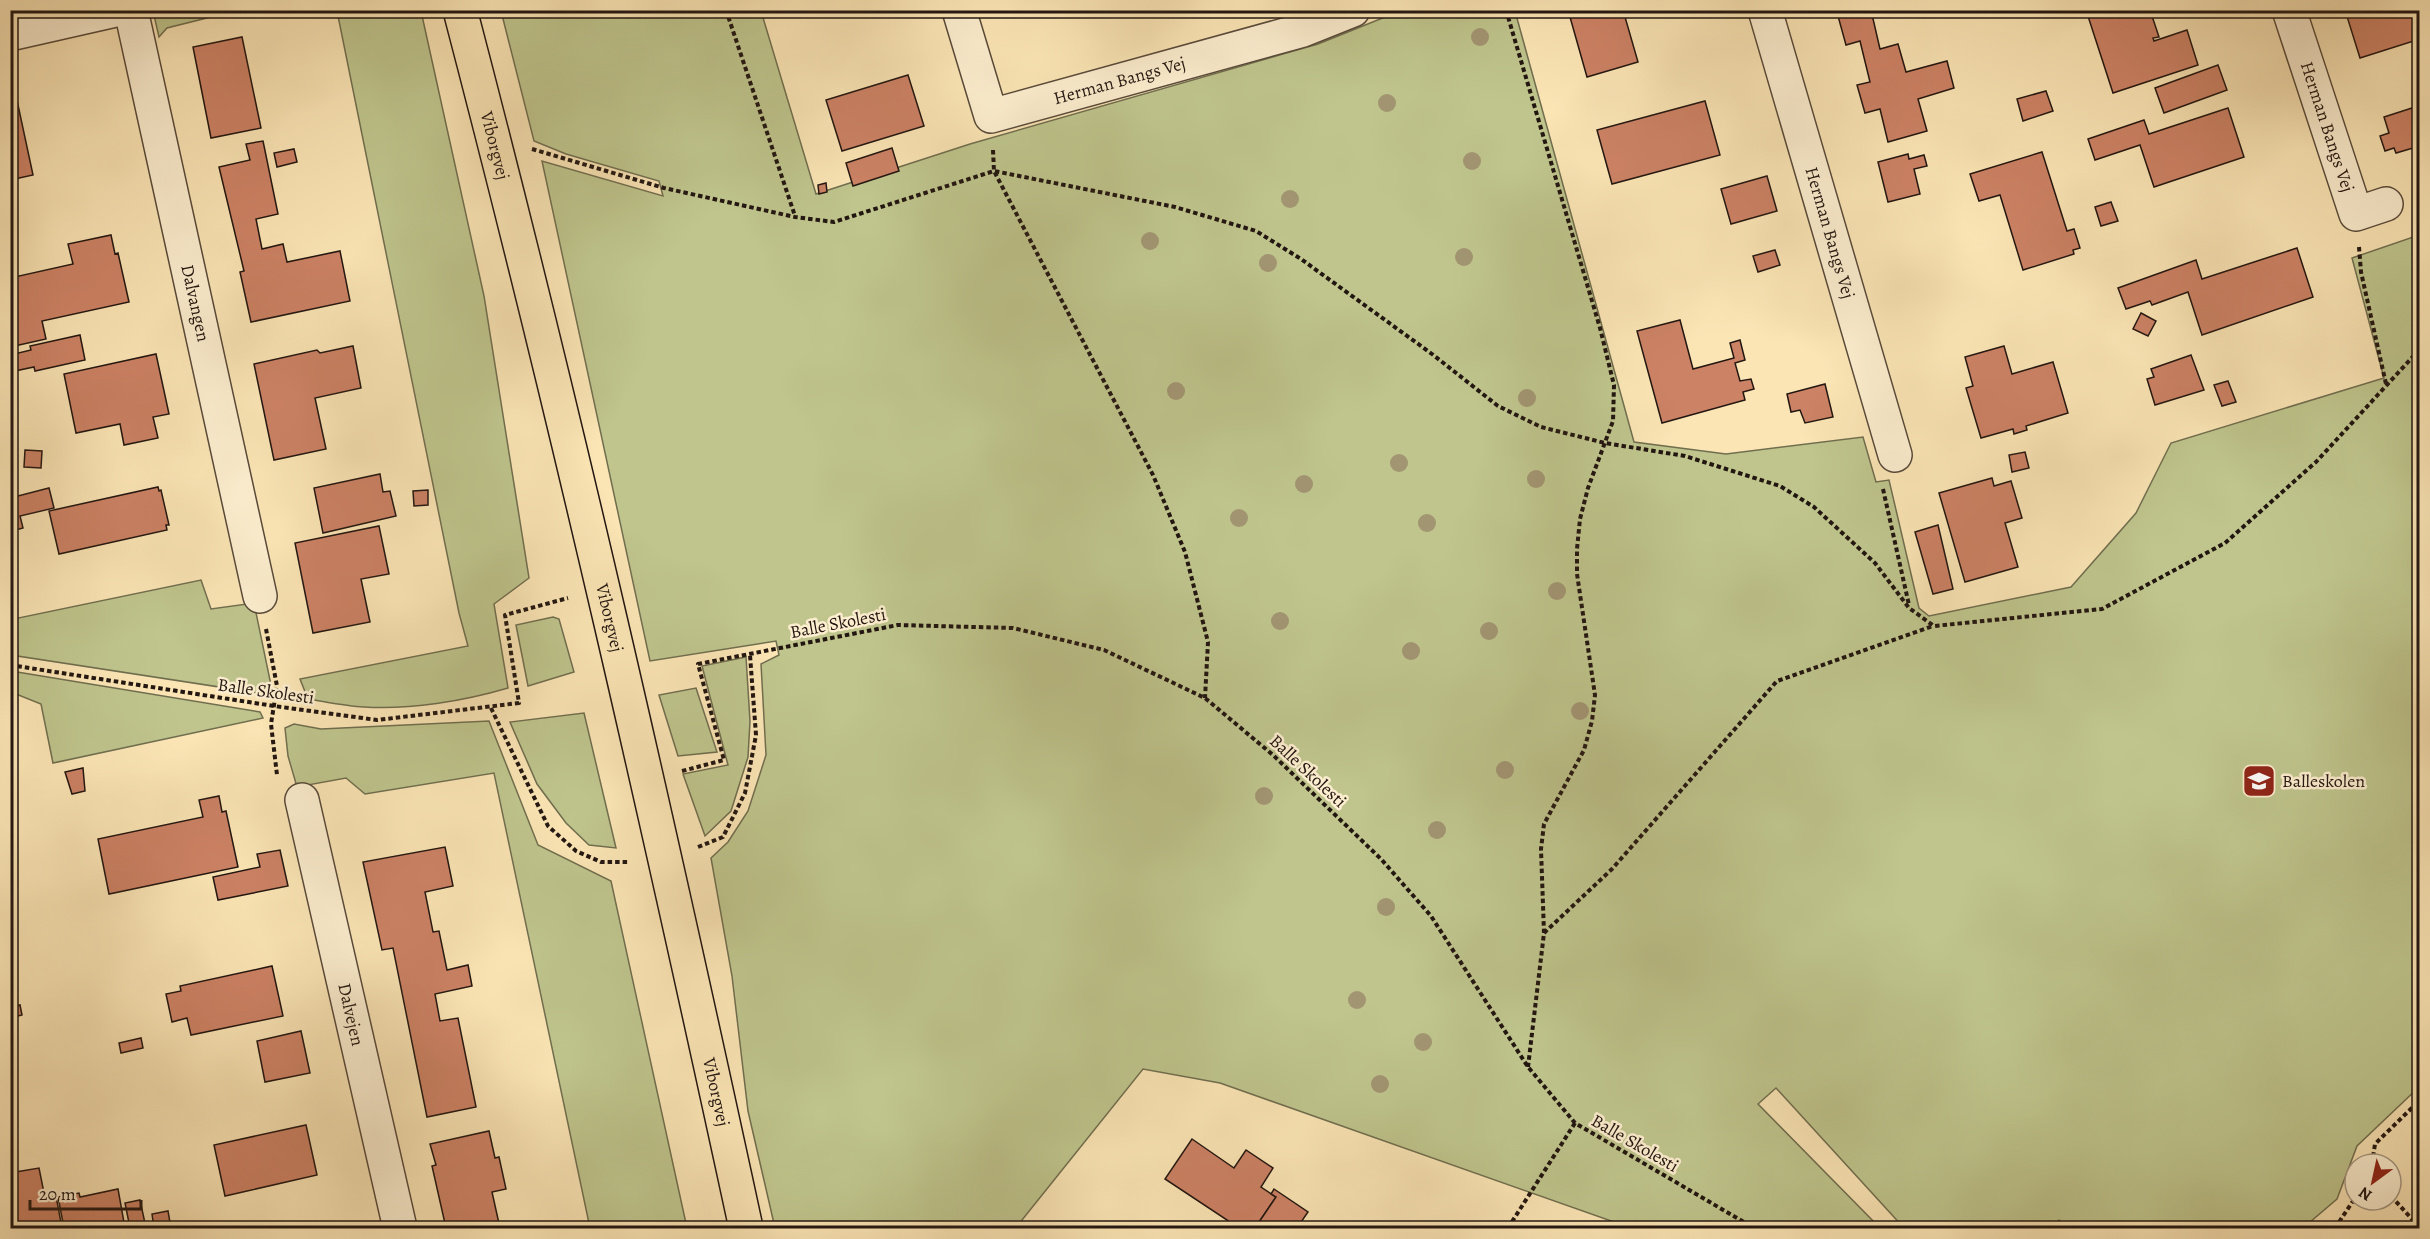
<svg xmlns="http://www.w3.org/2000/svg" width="2430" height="1239" font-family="Alegreya,serif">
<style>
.green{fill:#bfc58d;stroke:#706e4f;stroke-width:1.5}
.building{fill:#cc8265;stroke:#221611;stroke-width:1.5}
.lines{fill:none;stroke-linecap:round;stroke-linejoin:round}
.street-casing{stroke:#584a3a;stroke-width:36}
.primary-casing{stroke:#221611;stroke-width:36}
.path{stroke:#221611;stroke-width:4;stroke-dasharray:4.5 3;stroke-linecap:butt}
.street{stroke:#fceecf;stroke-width:33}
.primary{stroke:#fbe5b5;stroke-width:33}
.tree{fill:#a29572}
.labels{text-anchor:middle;stroke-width:5;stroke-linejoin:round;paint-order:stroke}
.street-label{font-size:18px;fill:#221611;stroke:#fceecf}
.poi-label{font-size:18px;fill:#221611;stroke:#fceecf;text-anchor:start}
</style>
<rect width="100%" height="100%" fill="#fbe5b5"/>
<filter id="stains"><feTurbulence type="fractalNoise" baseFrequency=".00333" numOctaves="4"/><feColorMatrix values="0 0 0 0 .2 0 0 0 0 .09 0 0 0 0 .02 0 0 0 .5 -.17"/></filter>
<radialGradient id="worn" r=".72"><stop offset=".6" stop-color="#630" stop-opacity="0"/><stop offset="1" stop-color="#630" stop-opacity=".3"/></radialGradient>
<g class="green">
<polygon points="153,11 153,10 235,11 167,28 159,37"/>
<path d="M 337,11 L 421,11 L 484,296 L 529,578 L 494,604 L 508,688 C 464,701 410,710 364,707 C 346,706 327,702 308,699 L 300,679 L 468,646 L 459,613 Z"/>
<polygon points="501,11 761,11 816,194 970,144 1318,44 1400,11 1515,11 1634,442 1726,454 1863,437 1876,482 1889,480 1919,608 1929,616 2071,587 2136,513 2171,443 2384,378 2352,258 2419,235 2419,1087 2357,1146 2337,1199 2303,1228 2066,1228 2059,1220 2050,1228 1904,1228 1776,1088 1758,1104 1880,1228 1631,1228 1220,1083 1143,1069 1022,1220 1023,1228 775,1228 748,1111 732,976 711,858 728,842 748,811 766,755 761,664 779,655 776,641 650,661 542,161 663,196 659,181 566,154 534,141"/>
<polygon points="201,580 211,609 254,603 271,685 265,694 11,655 10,606 14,619"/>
<polygon points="553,617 559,619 574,672 528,686 516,625"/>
<polygon points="746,657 750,721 748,757 731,811 705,836 683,774 728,765 702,666"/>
<polygon points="11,671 260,712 263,718 53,763 41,704 11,692"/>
<polygon points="696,688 717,752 678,756 659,695"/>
<polygon points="584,713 616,848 589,845 566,823 537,784 510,722"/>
<polygon points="489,721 538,845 611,881 687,1228 590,1228 494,773 365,794 346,778 297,787 288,756 285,728 294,724 321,729"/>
</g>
<g class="building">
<polygon points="762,10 786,10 786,11 764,16"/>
<polygon points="1568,10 1623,10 1638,62 1587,77"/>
<polygon points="1859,10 1871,10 1880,49 1898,44 1906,72 1947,61 1954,88 1918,99 1927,131 1888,142 1880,109 1865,113 1857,85 1870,82 1860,41 1846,45 1838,16"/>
<polygon points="2086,10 2150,10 2159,37 2153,38 2154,41 2187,30 2198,65 2113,93"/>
<polygon points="2345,10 2420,10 2420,39 2360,58"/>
<polygon points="242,37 261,128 211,138 193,47"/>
<polygon points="2218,65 2227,90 2164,113 2155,88"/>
<polygon points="908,75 924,126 842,151 826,100"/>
<polygon points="15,91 33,175 10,180 10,92"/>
<polygon points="2046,91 2053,111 2023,121 2017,99"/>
<polygon points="1705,101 1720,155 1612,184 1597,130"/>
<polygon points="2420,105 2420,121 2414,107"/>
<polygon points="2228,108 2244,157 2154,187 2140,145 2095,160 2088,139 2144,120 2149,134"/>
<polygon points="2412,108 2420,131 2420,146 2396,153 2394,148 2385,151 2380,136 2389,133 2384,117"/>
<polygon points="263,141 278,214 256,219 262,249 283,244 287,262 340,251 350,301 251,322 240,272 244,271 219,167 250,160 246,144"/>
<polygon points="892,148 899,171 853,186 846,163"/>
<polygon points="294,149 297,162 277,167 274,153"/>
<polygon points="2042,152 2067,231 2074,229 2080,248 2073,250 2074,254 2023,270 2000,195 1979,201 1970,174"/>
<polygon points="1908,154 1909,159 1924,155 1927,166 1914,169 1920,194 1888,202 1878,162"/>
<polygon points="1767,176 1777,211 1731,224 1721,189"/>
<polygon points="826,183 827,192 819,194 818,185"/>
<polygon points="2111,202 2118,221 2101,226 2095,207"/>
<polygon points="111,235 115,254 118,253 129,302 42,321 46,339 10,347 10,321 14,320 10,304 10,278 73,264 68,244"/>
<polygon points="2297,248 2313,297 2202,335 2188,292 2152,305 2150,301 2126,309 2118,288 2196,260 2202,279"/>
<polygon points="1775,250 1780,265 1758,272 1753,256"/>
<polygon points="2141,313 2156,321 2148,336 2133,329"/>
<polygon points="1680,320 1693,369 1734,358 1730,343 1740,340 1745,360 1735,363 1740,381 1751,379 1754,389 1743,392 1745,400 1662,423 1637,331"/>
<polygon points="80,335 85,360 35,371 34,367 10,372 10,355 31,350 30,346"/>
<polygon points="353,346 361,388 315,398 326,449 274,460 254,364 317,350 320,353"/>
<polygon points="2004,346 2012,374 2053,362 2068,413 2026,426 2027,430 2014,434 2013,429 1981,438 1966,388 1973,386 1965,357"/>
<polygon points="156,354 169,414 153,417 158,438 124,445 120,424 76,433 64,374"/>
<polygon points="2191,355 2204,390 2155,405 2147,379 2154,377 2151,369"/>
<polygon points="2228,381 2236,402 2222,406 2214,385"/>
<polygon points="1825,384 1833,417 1805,423 1800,410 1791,412 1787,394"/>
<polygon points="25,450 42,451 41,468 24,467"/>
<polygon points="2025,452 2029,468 2012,472 2009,455"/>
<polygon points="380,474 383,492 390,491 396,516 323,533 314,488"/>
<polygon points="1992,478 1994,486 2011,481 2022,518 2005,523 2018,567 1965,582 1939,493"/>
<polygon points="158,487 159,491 161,490 169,525 166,525 167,530 59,554 49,511"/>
<polygon points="49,488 54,508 20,516 23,528 12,531 10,498"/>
<polygon points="428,490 428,505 414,506 413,491"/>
<polygon points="1938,525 1953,589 1933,594 1915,532"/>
<polygon points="379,526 389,574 361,579 370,622 313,633 295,543"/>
<polygon points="83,768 85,791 72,794 65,772"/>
<polygon points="219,796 222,812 226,811 238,867 109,894 98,839 203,817 199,800"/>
<polygon points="445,847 453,886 425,892 433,932 439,931 447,970 468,965 472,986 435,994 440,1021 458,1018 476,1107 427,1117 393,948 382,950 363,862"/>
<polygon points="280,850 288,886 218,900 213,877 260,867 257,854"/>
<polygon points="272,966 283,1016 191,1035 187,1018 172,1022 166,994 181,991 180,986"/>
<polygon points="20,1005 22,1015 10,1018 10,1007"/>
<polygon points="301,1031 310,1073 265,1082 257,1041"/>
<polygon points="141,1038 143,1048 121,1053 119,1043"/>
<polygon points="10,1046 17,1077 10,1078"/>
<polygon points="306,1125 317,1175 225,1196 214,1145"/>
<polygon points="489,1131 495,1158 499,1157 506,1189 492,1192 500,1228 446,1228 432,1166 436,1165 430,1144"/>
<polygon points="1192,1139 1234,1168 1246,1150 1273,1168 1261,1187 1276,1197 1255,1228 1239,1228 1165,1179"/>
<polygon points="39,1168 45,1198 56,1196 62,1228 10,1228 10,1173"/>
<polygon points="118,1189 125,1228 64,1228 58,1197 79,1193 80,1197"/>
<polygon points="1274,1189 1308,1212 1297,1228 1255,1228 1276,1197 1271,1194"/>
<polygon points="140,1200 146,1228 130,1228 125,1203"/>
<polygon points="168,1211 171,1228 154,1228 152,1214"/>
</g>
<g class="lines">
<g class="street-casing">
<g id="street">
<path id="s1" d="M 131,10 L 260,596"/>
<path id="s2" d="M 959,10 L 991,116 L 1303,30 L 1353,10"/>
<path id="s3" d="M 1765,10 L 1895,455"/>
<path id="s4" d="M 2289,10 L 2356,214 L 2386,204"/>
<polyline points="10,34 116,10"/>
<path id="s5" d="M 302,800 L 400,1228"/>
</g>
</g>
<g class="primary-casing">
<g id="primary">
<path id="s6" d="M 460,10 C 566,414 658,821 746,1228"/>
</g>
</g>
<g class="path">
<polyline points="726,10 795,216"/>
<polyline points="1506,10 1600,328 1614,385 1613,421 1588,488 1580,519 1577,549 1577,574 1595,695 1592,721 1584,750 1544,824 1541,849 1544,933 1528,1067"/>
<polyline points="532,149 664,188 795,217 834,222 994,171 1175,207 1256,231 1301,259 1432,354 1498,406 1541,427 1605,443 1685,456 1780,486 1814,507 1875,563 1909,608 1934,626 2102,609 2225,543 2316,462 2420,349"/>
<polyline points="993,150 994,171 1153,475 1185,552 1208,642 1205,698"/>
<polyline points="2359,247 2361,272 2386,384"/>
<polyline points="1883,489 1909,605"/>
<polyline points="266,629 277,686 271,724 277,775"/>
<polyline points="10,665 274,706 377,720 519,703 505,615 568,598"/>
<polyline points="491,708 548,826 576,851 601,862 628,862"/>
<polyline points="682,771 724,760 698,664 898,625 1013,628 1104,650 1205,698 1273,755 1381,859 1431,916 1528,1067 1575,1123 1754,1228"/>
<polyline points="698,847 723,837 745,793 756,735 750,655"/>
<polyline points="1544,933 1612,869 1777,681 1933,626"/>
<polyline points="2372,1164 2375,1144 2420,1100"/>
<polyline points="2391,1196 2420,1228"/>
<polyline points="1508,1228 1575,1123"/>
<polyline points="2335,1228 2355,1198"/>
</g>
<use href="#street" class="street"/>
<use href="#primary" class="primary"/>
</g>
<g class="tree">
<circle cx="1480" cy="37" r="9"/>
<circle cx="1387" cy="103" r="9"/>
<circle cx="1472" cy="161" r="9"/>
<circle cx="1290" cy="199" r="9"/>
<circle cx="1150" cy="241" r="9"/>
<circle cx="1464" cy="257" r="9"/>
<circle cx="1268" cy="263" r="9"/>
<circle cx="1176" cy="391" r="9"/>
<circle cx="1527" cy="398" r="9"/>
<circle cx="1399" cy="463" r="9"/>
<circle cx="1536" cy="479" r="9"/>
<circle cx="1304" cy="484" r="9"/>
<circle cx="1239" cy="518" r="9"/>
<circle cx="1427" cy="523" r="9"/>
<circle cx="1557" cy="591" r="9"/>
<circle cx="1280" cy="621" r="9"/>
<circle cx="1489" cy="631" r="9"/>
<circle cx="1411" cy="651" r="9"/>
<circle cx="1580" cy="711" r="9"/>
<circle cx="1505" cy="770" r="9"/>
<circle cx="1264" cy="796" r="9"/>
<circle cx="1437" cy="830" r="9"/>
<circle cx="1386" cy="907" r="9"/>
<circle cx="1357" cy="1000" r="9"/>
<circle cx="1423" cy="1042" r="9"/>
<circle cx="1380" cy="1084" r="9"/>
</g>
<defs>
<g id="school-square" transform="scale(1.725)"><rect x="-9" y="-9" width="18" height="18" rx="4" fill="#8f2418" stroke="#fceecf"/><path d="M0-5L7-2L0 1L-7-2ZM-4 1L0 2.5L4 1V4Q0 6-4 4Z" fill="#fff"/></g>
</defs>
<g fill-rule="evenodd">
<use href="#school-square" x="2259" y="781"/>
</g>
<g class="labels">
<g class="street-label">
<text dy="6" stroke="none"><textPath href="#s2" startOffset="244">Herman Bangs Vej</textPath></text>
<text dy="6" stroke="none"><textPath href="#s4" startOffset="123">Herman Bangs Vej</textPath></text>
<text dy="6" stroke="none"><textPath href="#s6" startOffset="140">Viborgvej</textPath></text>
<text dy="6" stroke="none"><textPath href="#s3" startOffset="232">Herman Bangs Vej</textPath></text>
<text dy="6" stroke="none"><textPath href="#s1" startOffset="300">Dalvangen</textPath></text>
<text dy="6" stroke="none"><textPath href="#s6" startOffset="626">Viborgvej</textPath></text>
<text transform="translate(838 623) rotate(-11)" y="6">Balle Skolesti</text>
<text transform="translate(266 691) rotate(8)" y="6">Balle Skolesti</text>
<text transform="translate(1308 771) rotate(43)" y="6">Balle Skolesti</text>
<text dy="6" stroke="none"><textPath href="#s5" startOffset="220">Dalvejen</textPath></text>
<text dy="6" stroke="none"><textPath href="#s6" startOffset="1112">Viborgvej</textPath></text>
<text transform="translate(1635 1143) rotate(30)" y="6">Balle Skolesti</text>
</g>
<g class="poi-label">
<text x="2282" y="787">Balleskolen</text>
</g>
</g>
<rect width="2430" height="1239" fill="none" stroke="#fbe5b5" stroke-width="36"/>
<rect x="12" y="12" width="2406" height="1215" fill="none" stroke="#221611" stroke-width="3"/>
<rect x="18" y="18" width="2394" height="1203" fill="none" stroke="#221611" stroke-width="1.5"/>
<g transform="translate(2373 1182) rotate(213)"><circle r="28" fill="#fceecf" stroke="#a59883" stroke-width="1.5"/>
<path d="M0-4.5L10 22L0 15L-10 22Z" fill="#8f2418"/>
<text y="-9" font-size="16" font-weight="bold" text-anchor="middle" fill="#221611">N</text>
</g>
<path d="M30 1200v9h111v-9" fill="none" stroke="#221611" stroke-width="3"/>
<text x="39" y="1200" font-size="18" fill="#221611" stroke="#fceecf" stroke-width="4.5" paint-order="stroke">20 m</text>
<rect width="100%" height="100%" filter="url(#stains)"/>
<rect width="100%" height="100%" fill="url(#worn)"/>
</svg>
